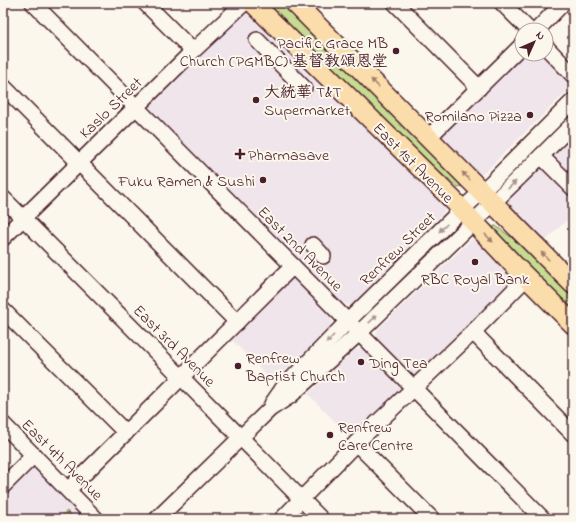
<svg xmlns="http://www.w3.org/2000/svg" width="576" height="522" font-family="'Indie Flower','LXGW WenKai TC',sans-serif">
<style>
.built{fill:#f0e5eb}
.green{fill:#c6dc92;stroke:#887e5e}
.lines{fill:none;stroke-linecap:round;stroke-linejoin:round}
.minor-casing{stroke:#4a1f2b;stroke-width:18}
.major-casing{stroke:#4a1f2b;stroke-width:22}
.minor{stroke:#fbf7ec;stroke-width:15}
.major{stroke:#fbdcab;stroke-width:19}
.oneway{fill:#a27e6b}
.oneway2{fill:#ab9695}
.poi-dot{fill:#4a1f2b;stroke:#fbf7ec;stroke-width:1.5}
.labels{text-anchor:middle;stroke-width:4;stroke-linejoin:round;paint-order:stroke}
.poi-label{font-size:16px;fill:#4a1f2b;stroke:#fbf7ec;text-anchor:start}
.street-label{font-size:16px;fill:#4a1f2b;stroke:#fbf7ec}
</style>
<rect width="100%" height="100%" fill="#fbf7ec"/>
<filter id="ink" filterUnits="userSpaceOnUse"><feTurbulence type="fractalNoise" baseFrequency=".025" numOctaves="2"/><feDisplacementMap in="SourceGraphic" scale="8" xChannelSelector="R" yChannelSelector="G"/><feConvolveMatrix kernelMatrix="1 2 1 2 8 2 1 2 1" color-interpolation-filters="sRGB"/></filter>
<g filter="url(#ink)">
<g class="built">
<polygon points="248,11 443,202 445,205 445,210 443,213 352,304 350,305 343,303 153,115 151,111 150,106 153,101 245,13"/>
<polygon points="522,54 541,54 567,81 569,84 569,88 567,91 484,173 478,176 436,138"/>
<polygon points="573,137 573,214 542,244 508,205 509,201"/>
<polygon points="473,238 475,238 519,279 415,377 379,341 376,334 377,332 378,329"/>
<polygon points="291,277 293,278 331,316 332,321 331,325 274,383 225,333"/>
<polygon points="359,349 363,350 366,353 402,390 356,443 308,394 355,350"/>
<polygon points="34,465 88,519 3,519 3,491"/>
</g>
<g class="green">
<polygon points="266,3 287,3 461,184 461,186 458,187 435,169"/>
<polygon points="494,226 496,226 516,241 543,268 573,294 573,316 493,229"/>
<polygon points="67,511 75,519 58,519"/>
</g>
<g class="lines">
<g class="minor-casing">
<g id="minor">
<polyline points="33,3 543,519"/>
<polyline points="145,3 193,51"/>
<polyline points="395,3 479,88"/>
<polyline points="502,3 529,30"/>
<polyline points="537,30 563,3"/>
<polyline points="257,40 304,88"/>
<polyline points="546,47 573,75"/>
<polyline points="3,86 237,322"/>
<polyline points="429,137 522,45"/>
<polyline points="541,156 573,188"/>
<polyline points="3,198 181,377 321,519"/>
<polyline points="3,238 193,51 244,3"/>
<polyline points="313,245 323,256"/>
<polyline points="3,310 126,433"/>
<polyline points="473,332 573,434"/>
<polyline points="272,404 283,388 348,321 454,217 492,182 573,101"/>
<polyline points="3,424 96,519"/>
<polyline points="356,443 432,519"/>
<polyline points="3,486 34,455"/>
<polyline points="68,490 293,266"/>
<polyline points="157,519 270,409 290,396 359,333 493,203 541,156 573,124"/>
<polyline points="282,519 356,443 473,332 527,277"/>
</g>
</g>
<g class="major-casing">
<g id="major">
<polyline points="253,3 452,199 514,265 573,324"/>
<polyline points="295,3 573,284"/>
</g>
</g>
<use href="#minor" class="minor"/>
<use href="#major" class="major"/>
</g>
<defs><path id="oneway-solid" d="M-6-.8H1V-3.2L6.5 0L1 3.2V.8H-6Z"/></defs>
<g class="oneway">
<use href="#oneway-solid" transform="translate(375 83) rotate(-135)"/>
<use href="#oneway-solid" transform="translate(466 176) rotate(-134)"/>
<use href="#oneway-solid" transform="translate(489 238) rotate(46)"/>
<use href="#oneway-solid" transform="translate(545 256) rotate(-135)"/>
</g>
<g class="oneway2">
<use href="#oneway-solid" transform="translate(512 185) rotate(-44)"/>
<use href="#oneway-solid" transform="translate(443 228) rotate(136)"/>
<use href="#oneway-solid" transform="translate(373 319) rotate(-44)"/>
<use href="#oneway-solid" transform="translate(330 339) rotate(134)"/>
</g>
</g>
<g class="poi-dot">
<circle cx="396" cy="51" r="4"/>
<circle cx="256" cy="100" r="4"/>
<circle cx="530" cy="115" r="4"/>
<path d="M238 148h4v4h4v4h-4v4h-4v-4h-4v-4h4z"/>
<circle cx="263" cy="180" r="4"/>
<circle cx="475" cy="262" r="4"/>
<circle cx="361" cy="362" r="4"/>
<circle cx="238" cy="366" r="4"/>
<circle cx="330" cy="435" r="4"/>
</g>
<g class="labels">
<g class="poi-label">
<text x="388" y="48" text-anchor="end">Pacific Grace MB<tspan x="388" dy="18">Church (PGMBC) 基督教頌恩堂</tspan></text>
<text x="264" y="97">大統華 T&amp;T<tspan x="264" dy="18">Supermarket</tspan></text>
<text x="522" y="121" text-anchor="end">Romilano Pizza</text>
<text x="248" y="160">Pharmasave</text>
<text x="255" y="186" text-anchor="end">Fuku Ramen &amp; Sushi</text>
<text x="475" y="284" text-anchor="middle">RBC Royal Bank</text>
<text x="246" y="363">Renfrew<tspan x="246" dy="18">Baptist Church</tspan></text>
<text x="369" y="368">Ding Tea</text>
<text x="338" y="432">Renfrew<tspan x="338" dy="18">Care Centre</tspan></text>
</g>
<g class="street-label">
<text transform="translate(110 107) rotate(-44)" y="6">Kaslo Street</text>
<text transform="translate(414 162) rotate(45)" y="6">East 1st Avenue</text>
<text transform="translate(301 248) rotate(45)" y="6">East 2nd Avenue</text>
<text transform="translate(397 248) rotate(-44)" y="6">Renfrew Street</text>
<text transform="translate(175 345) rotate(45)" y="6">East 3rd Avenue</text>
<text transform="translate(63 459) rotate(45)" y="6">East 4th Avenue</text>
</g>
</g>
<rect width="576" height="522" fill="none" stroke="#fbf7ec" stroke-width="16"/>
<rect x="8" y="8" width="560" height="506" fill="none" stroke="#4a1f2b" stroke-width="1.5" filter="url(#ink)"/>
<g transform="translate(534 42) rotate(45)"><circle r="19" fill="#fbf7ec" stroke="#b4a19f"/>
<path d="M0-3L7 15L0 10L-7 15Z" fill="#4a1f2b"/>
<text y="-6" font-size="11" font-weight="bold" text-anchor="middle" fill="#4a1f2b">N</text>
</g>
</svg>
